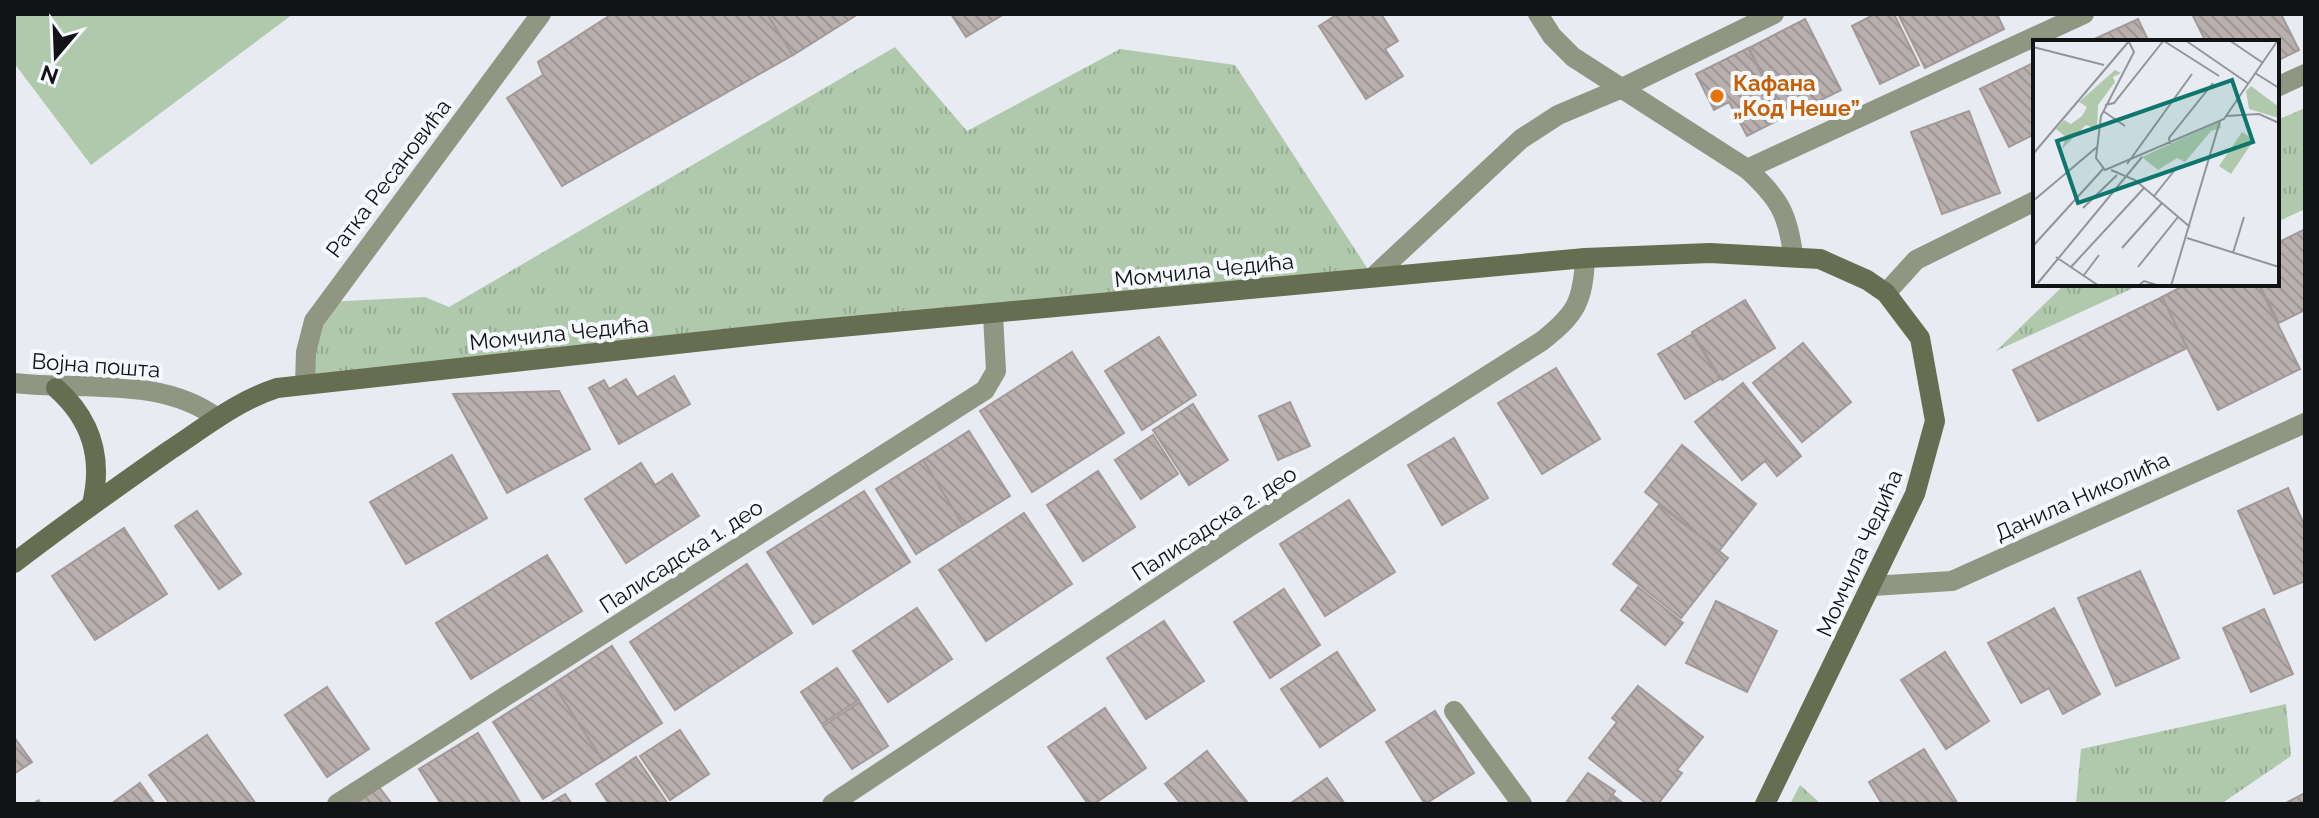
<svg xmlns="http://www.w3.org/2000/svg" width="2319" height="818" font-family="Raleway,sans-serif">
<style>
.grass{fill:url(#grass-tufts)}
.pitch{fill:#b0c9ac}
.building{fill:url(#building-back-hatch);stroke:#a29998;stroke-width:2}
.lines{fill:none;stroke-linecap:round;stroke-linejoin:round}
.path{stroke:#a7a9af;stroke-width:5;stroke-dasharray:4 4;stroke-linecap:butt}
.lane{stroke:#919682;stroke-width:20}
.street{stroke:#919682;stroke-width:20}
.secondary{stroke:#666d50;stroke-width:20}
.food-dot{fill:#e8710a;stroke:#f6f9fe;stroke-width:3}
.labels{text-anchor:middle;stroke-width:8;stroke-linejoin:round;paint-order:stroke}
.food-label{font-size:22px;font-weight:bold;fill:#c56008;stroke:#f6f9fe;text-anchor:start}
.street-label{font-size:22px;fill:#121315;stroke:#f6f9fe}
.inset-road{fill:none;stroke:#92959a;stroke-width:2}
.view{fill:#0f766e;fill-opacity:0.15;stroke:#0f766e;stroke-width:4}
.inset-edge{fill:none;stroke:#121315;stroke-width:4}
</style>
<defs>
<pattern id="grass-tufts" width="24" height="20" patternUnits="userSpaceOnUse" patternTransform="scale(2)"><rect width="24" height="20" fill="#b0c9ac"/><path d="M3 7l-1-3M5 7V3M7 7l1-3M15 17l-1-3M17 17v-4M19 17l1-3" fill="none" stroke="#96ac93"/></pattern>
<pattern id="building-back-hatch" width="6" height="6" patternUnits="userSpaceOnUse" patternTransform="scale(2)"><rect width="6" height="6" fill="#b8afae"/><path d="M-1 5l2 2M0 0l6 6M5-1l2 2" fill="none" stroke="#9d9695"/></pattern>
</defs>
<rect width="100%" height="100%" fill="#e8ebf2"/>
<g class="grass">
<polygon points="895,47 967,131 1120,49 1235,65 1373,277 305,384 326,302 425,297 449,307"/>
<polygon points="2305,108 2305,209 2277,222 2277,120"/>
<polygon points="2065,284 2142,284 1996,351"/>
<polygon points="2286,704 2291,756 2221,804 2076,804 2081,749"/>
<polygon points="1800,785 1821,804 1790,804"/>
</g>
<polygon class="pitch" points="14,14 293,14 91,165 14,63"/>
<g class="building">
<polygon points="612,14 767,14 793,55 562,186 507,98 543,75 538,62"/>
<polygon points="767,14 858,14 793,55"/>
<polygon points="951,14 1004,14 966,37"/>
<polygon points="1338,14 1381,14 1398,41 1385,49 1403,76 1366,99 1319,26"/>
<polygon points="1875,14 1894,14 1919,65 1880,84 1852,26"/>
<polygon points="1898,14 1997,14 2004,29 1925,68"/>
<polygon points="2192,14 2281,14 2299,50 2277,61 2277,42 2206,42"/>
<polygon points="1805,19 1841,90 1785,118 1749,48"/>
<polygon points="2138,19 2149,42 2090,42 2090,41"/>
<polygon points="1748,48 1784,117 1747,136 1729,102 1714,110 1696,74"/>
<polygon points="2035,62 2035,134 2009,147 1980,89"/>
<polygon points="1969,111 2000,193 1942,214 1911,132"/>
<polygon points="2305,229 2305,310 2279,323 2259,284 2277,284 2277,243"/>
<polygon points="2187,284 2258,284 2300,369 2218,410 2162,297"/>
<polygon points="2162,297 2187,348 2038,421 2013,370"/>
<polygon points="1745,300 1775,348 1722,380 1692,332"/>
<polygon points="1692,334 1720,379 1685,399 1658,354"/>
<polygon points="1159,337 1196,395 1142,430 1105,371"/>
<polygon points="1803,343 1851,402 1802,442 1753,383"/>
<polygon points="1072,352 1124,433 1032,492 980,411"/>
<polygon points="1556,368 1600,439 1542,474 1498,403"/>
<polygon points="674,376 690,404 619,444 589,388 604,380 609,389 626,379 637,397"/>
<polygon points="1743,383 1801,456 1777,476 1765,461 1742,480 1695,422"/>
<polygon points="559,391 590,449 507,493 453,394"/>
<polygon points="1290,402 1310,446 1278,460 1259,416"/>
<polygon points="1193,404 1228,460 1189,485 1153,430"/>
<polygon points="969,431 1010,496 963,525 923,460"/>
<polygon points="1153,435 1178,474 1141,499 1115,460"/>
<polygon points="1454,438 1488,498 1442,525 1408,465"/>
<polygon points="1682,445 1756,504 1719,551 1645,492"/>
<polygon points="452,455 487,518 406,564 370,502"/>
<polygon points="923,460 963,525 916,554 876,489"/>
<polygon points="641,463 655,485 672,474 699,516 626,563 585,499"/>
<polygon points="1098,471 1135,527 1083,561 1047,505"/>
<polygon points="2288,488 2305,527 2305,581 2274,594 2238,511"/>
<polygon points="864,491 910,562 813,624 767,552"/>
<polygon points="1349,500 1395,572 1325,616 1280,544"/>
<polygon points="1659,505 1728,558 1681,618 1613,564"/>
<polygon points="197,511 241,574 219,589 175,526"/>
<polygon points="1024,513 1072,584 986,641 939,570"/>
<polygon points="124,528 167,594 95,640 52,576"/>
<polygon points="547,555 582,611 471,679 436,623"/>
<polygon points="747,564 792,633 675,710 630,642"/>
<polygon points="2140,571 2179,658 2116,686 2078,598"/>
<polygon points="1638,587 1683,623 1665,645 1621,610"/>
<polygon points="1284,589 1320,645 1270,678 1234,622"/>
<polygon points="1716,601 1777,631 1747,692 1686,663"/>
<polygon points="917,608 952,659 888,702 853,651"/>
<polygon points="2054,608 2100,694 2063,714 2049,688 2021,703 1988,643"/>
<polygon points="2264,609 2293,674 2251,692 2223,628"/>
<polygon points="1164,621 1204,681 1146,719 1107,658"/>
<polygon points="612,646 662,723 603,761 553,684"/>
<polygon points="1337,652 1375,710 1320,747 1281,689"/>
<polygon points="1945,652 1989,721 1946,749 1901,680"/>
<polygon points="837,668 859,700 822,724 801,692"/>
<polygon points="553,684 603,761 543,799 493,722"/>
<polygon points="1638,686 1703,737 1677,770 1682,773 1658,804 1647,804 1589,758 1617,722 1612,718"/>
<polygon points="327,687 369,749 327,777 285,715"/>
<polygon points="860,702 888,746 852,769 823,726"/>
<polygon points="1105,708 1146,768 1094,804 1088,804 1048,747"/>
<polygon points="1435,711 1474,773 1425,804 1386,742"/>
<polygon points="680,730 709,774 670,800 640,756"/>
<polygon points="478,733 521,804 441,804 419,769"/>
<polygon points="207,735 256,804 170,804 149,775"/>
<polygon points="14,737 32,762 14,774"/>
<polygon points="1924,749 1958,804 1882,804 1869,782"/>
<polygon points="1207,751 1248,803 1247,804 1181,804 1165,784"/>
<polygon points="636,757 668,804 609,804 596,784"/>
<polygon points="1588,773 1615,791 1606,804 1565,804"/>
<polygon points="1327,778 1345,804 1291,803"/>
<polygon points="140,783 155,804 111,804"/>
<polygon points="379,787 392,804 355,804"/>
<polygon points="2305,793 2305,804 2284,804"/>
<polygon points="565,794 572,804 549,804"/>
<polygon points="1614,796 1624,804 1608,804"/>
</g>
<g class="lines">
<polyline class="path" points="37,800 39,804"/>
<polyline class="lane" points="1454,711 1522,804"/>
<g class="street">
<path d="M 1538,14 L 1552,36 L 1573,57 L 1747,169 C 1778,197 1788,213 1793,255"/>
<polyline points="2277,87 2305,74"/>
<polyline points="1747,169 2084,14"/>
<polyline points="1373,277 1521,139 1558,115 1622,88 1774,14"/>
<polyline points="1886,293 1916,260 2035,201"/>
<path d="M 14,383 C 81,391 161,376 217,418"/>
<polyline points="305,384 306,352 314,321 541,14"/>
<polyline points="1872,586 1952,581 2305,423"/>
<polyline points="337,804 985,390 996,371 993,315"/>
<path d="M 832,804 L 1249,527 L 1542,341 C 1576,314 1583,302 1585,258"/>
</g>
<g class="secondary">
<path d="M 56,388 C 92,420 103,458 92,504"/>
<path d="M 14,563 C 65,524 117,487 170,450 C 205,427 237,401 277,388 L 787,332 L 1585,258 L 1710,253 L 1820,259 L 1867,280 L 1886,293 L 1920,338 L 1935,421 L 1915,494 L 1765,804"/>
</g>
</g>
<circle class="food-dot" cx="1717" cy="96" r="8"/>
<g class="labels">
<g class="food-label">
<text x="1733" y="91">Кафана<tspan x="1733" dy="25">„Код Неше”</tspan></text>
</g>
<g class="street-label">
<text transform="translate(388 178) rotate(-53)" y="8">Ратка Ресановића</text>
<text transform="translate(1204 270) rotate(-6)" y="8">Момчила Чедића</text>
<text transform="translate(559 333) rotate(-6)" y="8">Момчила Чедића</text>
<text transform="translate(96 365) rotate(4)" y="8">Војна пошта</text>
<text transform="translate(2082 496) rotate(-24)" y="8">Данила Николића</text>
<text transform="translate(1214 523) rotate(-33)" y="8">Палисадска 2. део</text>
<text transform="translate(1859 553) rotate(-66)" y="8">Момчила Чедића</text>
<text transform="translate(681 556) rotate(-33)" y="8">Палисадска 1. део</text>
</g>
</g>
<g transform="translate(2033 40)">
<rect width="246" height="246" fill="#e8ebf2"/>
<path d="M 82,30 L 88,33 L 80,37 L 82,42 L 65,65 L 64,90 L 53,85 L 29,109 L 33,97 L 23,89 L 31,80 L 38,84 L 49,76 L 54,67 L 46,62 ZM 187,81 L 188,88 L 178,91 L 152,122 L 144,118 L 125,130 L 109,117 Z" fill="#b0c9ac"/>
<path d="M 218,46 L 246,67 L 246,78 L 216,69 L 213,51 Z" fill="#b0c9ac"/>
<path d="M 209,92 L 221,100 L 198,134 L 186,126 Z" fill="#b0c9ac"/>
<path class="inset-road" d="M 152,0 L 216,44M 196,0 L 230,23M 131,1 L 186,36M 96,2 L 101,12 L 68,76 L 63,118 L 72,130 L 191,79 L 245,0M 0,7 L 71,25M 222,33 L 246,48M 72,65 L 81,63 L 131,0M 70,71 L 92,86M 193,76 L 226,74 L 246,83M 137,104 L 136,98 L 180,43M 0,114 L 97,0M 94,124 L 159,34M 78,130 L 102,140 L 157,187M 121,156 L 141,131M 0,161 L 64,107M 50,168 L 84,135M 154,198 L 246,227M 0,206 L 70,129M 89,208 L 129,163M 200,213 L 211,177M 23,217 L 66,246M 38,227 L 111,148M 105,227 L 145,177M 51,235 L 66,215M 5,243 L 109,117M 105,246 L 111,241 L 127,246M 138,246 L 187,81"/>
<path class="view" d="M 199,40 L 220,102 L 45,163 L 24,101 Z"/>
<rect width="246" height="246" class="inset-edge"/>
</g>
<rect width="2319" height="818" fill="none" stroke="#121315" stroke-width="32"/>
<g transform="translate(56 56) rotate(199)" stroke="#f6f9fe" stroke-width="6" paint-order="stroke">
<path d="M0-6L14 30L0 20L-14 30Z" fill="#121315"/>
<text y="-12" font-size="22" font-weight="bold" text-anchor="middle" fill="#121315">N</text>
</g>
</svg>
